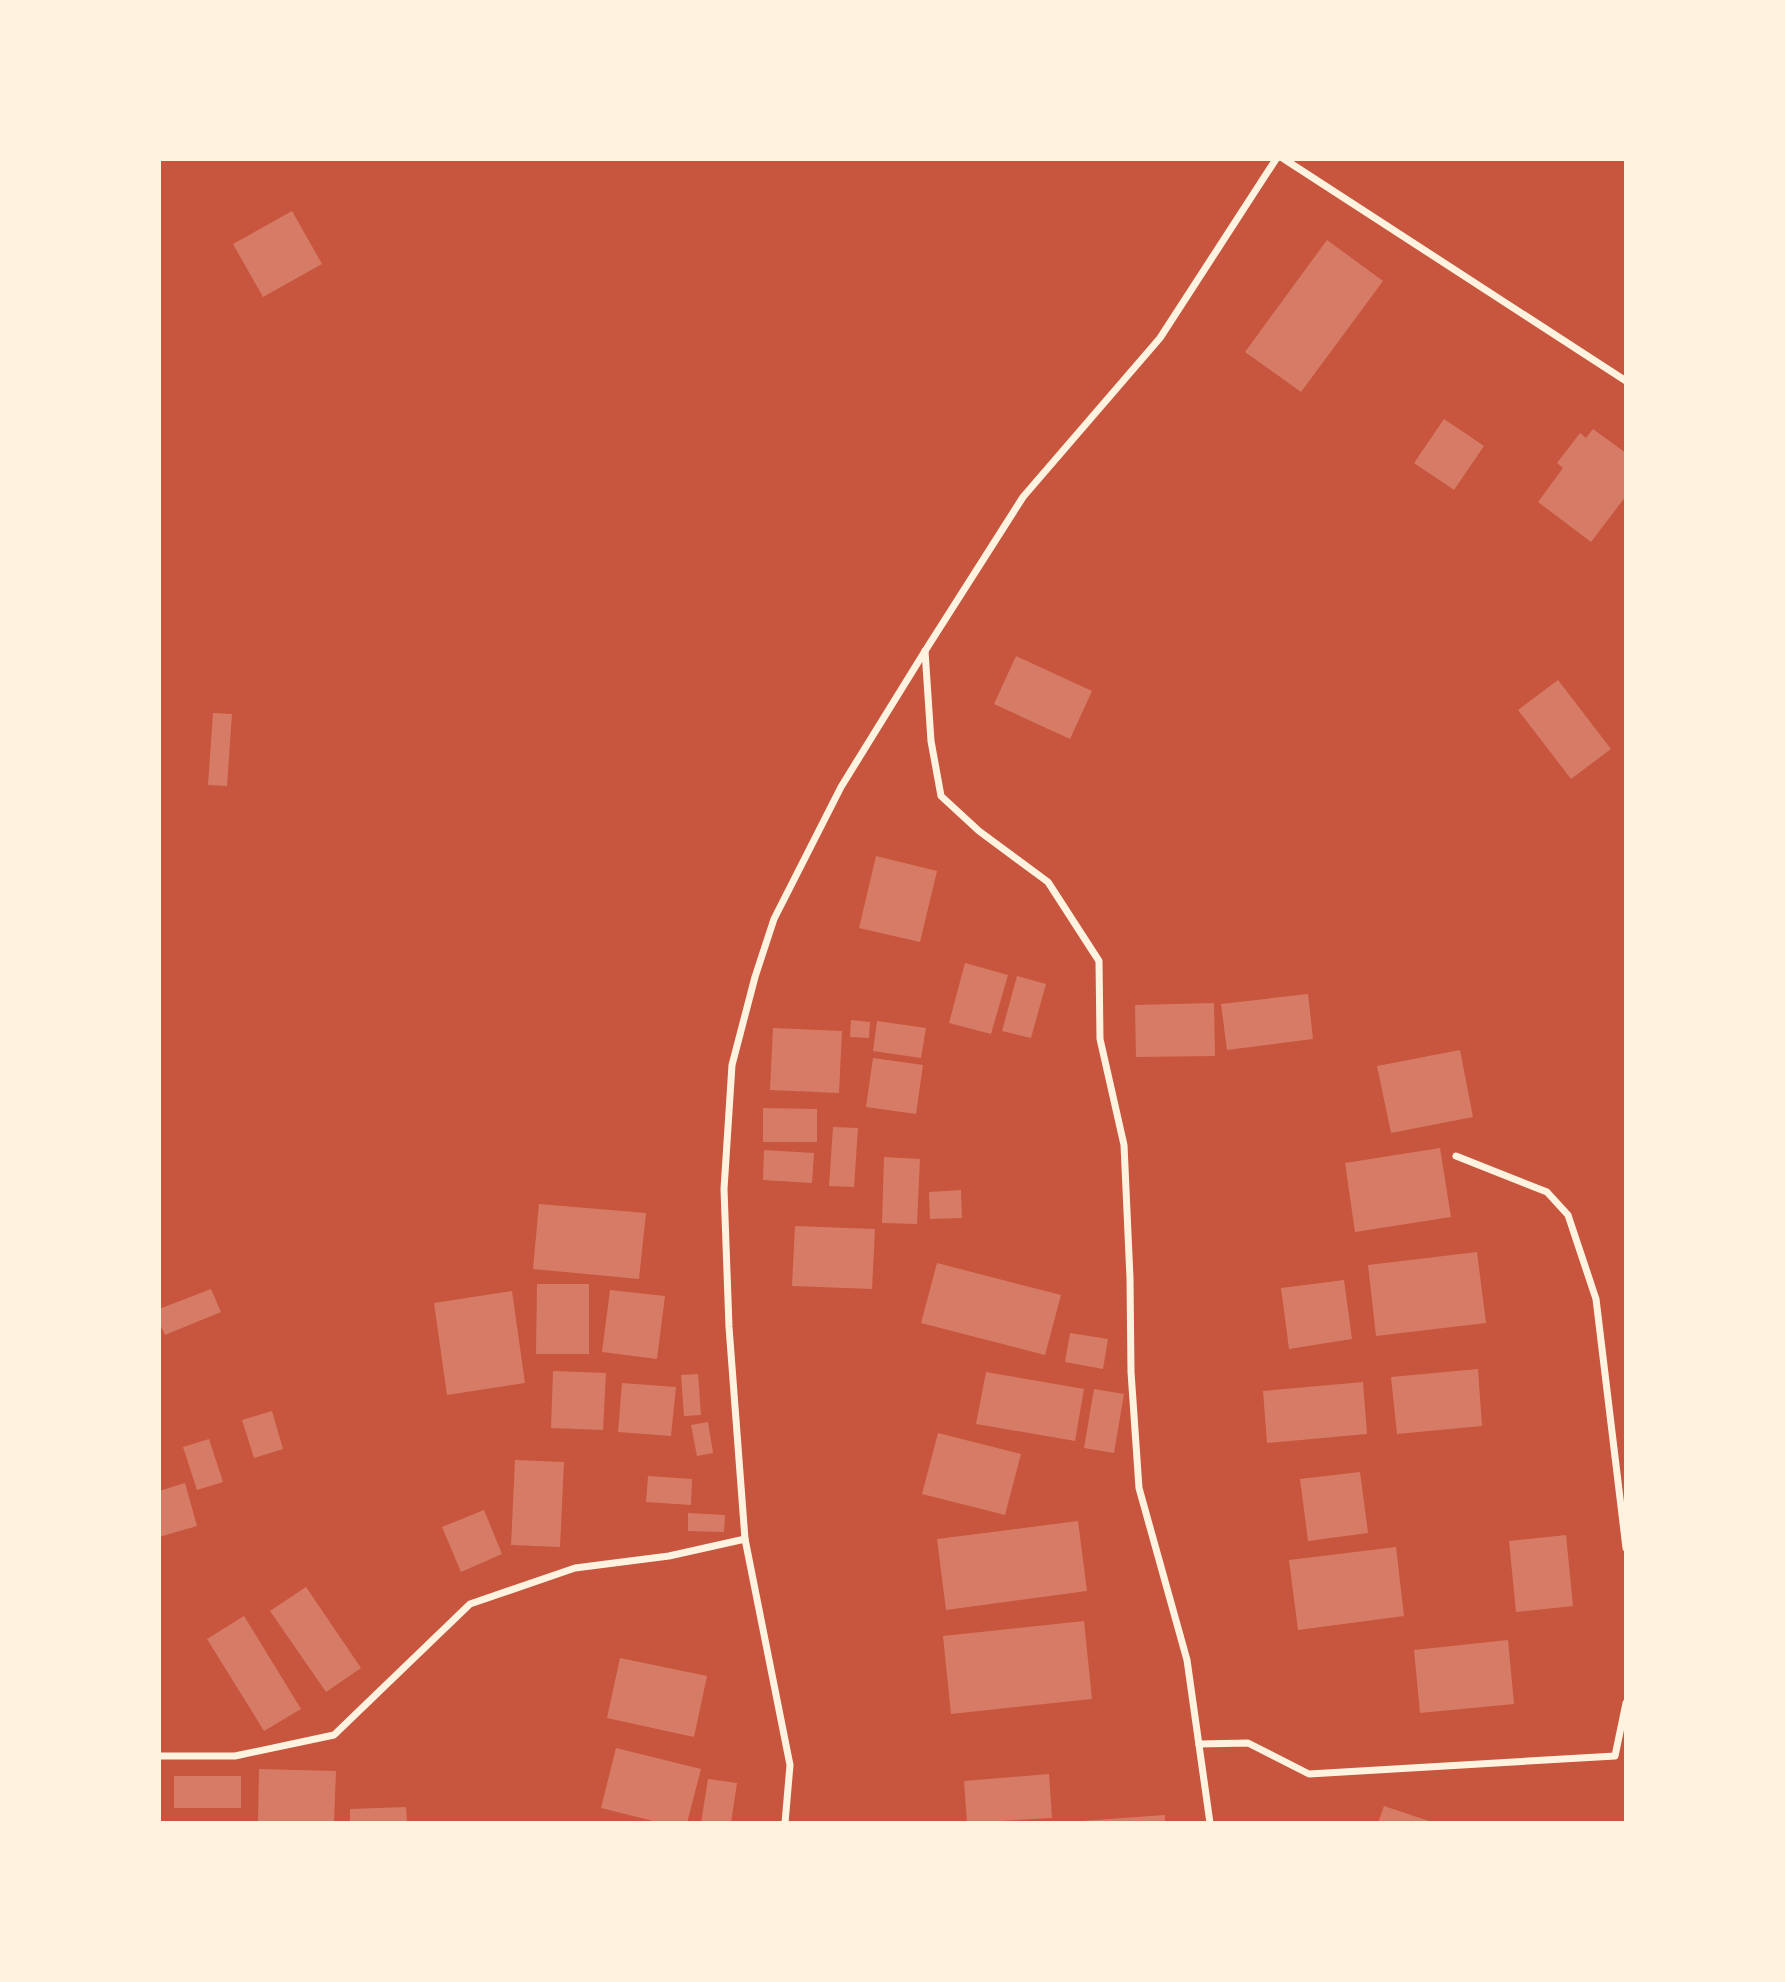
<svg xmlns="http://www.w3.org/2000/svg" width="1785" height="1982" font-family="Arial,sans-serif">
<style>
.building{fill:#d67c66}
.lines{fill:none;stroke-linecap:round;stroke-linejoin:round}
.minor{stroke:#fff3e0;stroke-width:7}
</style>
<rect width="100%" height="100%" fill="#c8553d"/>
<g class="building">
<polygon points="292,211 322,264 263,297 233,244"/>
<polygon points="1327,240 1383,281 1301,392 1245,352"/>
<polygon points="1444,419 1484,446 1454,490 1414,463"/>
<polygon points="1593,429 1626,453 1626,496 1591,542 1538,502 1563,468 1557,463 1580,433 1586,438"/>
<polygon points="1016,656 1092,691 1070,739 994,704"/>
<polygon points="1558,680 1611,749 1571,779 1518,710"/>
<polygon points="213,713 232,714 227,786 208,785"/>
<polygon points="876,856 937,871 920,942 859,928"/>
<polygon points="965,963 1008,975 991,1034 949,1023"/>
<polygon points="1017,976 1046,984 1031,1038 1002,1031"/>
<polygon points="1308,994 1313,1039 1227,1050 1221,1004"/>
<polygon points="1214,1003 1215,1056 1136,1057 1135,1005"/>
<polygon points="851,1020 870,1022 869,1038 850,1037"/>
<polygon points="877,1021 926,1028 921,1058 873,1051"/>
<polygon points="773,1028 842,1031 839,1093 770,1090"/>
<polygon points="1460,1050 1473,1117 1391,1133 1377,1066"/>
<polygon points="873,1058 923,1065 916,1114 866,1107"/>
<polygon points="763,1108 817,1109 817,1142 763,1142"/>
<polygon points="833,1127 858,1128 854,1187 829,1186"/>
<polygon points="1440,1148 1451,1217 1355,1232 1345,1163"/>
<polygon points="764,1150 814,1153 812,1183 763,1180"/>
<polygon points="884,1157 920,1159 917,1224 882,1223"/>
<polygon points="961,1190 962,1218 930,1219 929,1192"/>
<polygon points="539,1204 646,1213 639,1279 533,1269"/>
<polygon points="795,1226 875,1229 872,1289 792,1286"/>
<polygon points="1477,1252 1486,1323 1376,1336 1368,1265"/>
<polygon points="937,1263 1061,1295 1045,1355 921,1323"/>
<polygon points="1344,1280 1352,1339 1289,1349 1281,1288"/>
<polygon points="537,1284 589,1284 589,1354 536,1354"/>
<polygon points="211,1289 221,1312 165,1335 159,1322 159,1309"/>
<polygon points="610,1290 665,1296 657,1359 602,1352"/>
<polygon points="512,1291 525,1383 447,1395 434,1303"/>
<polygon points="1070,1333 1108,1339 1103,1369 1065,1362"/>
<polygon points="1478,1369 1482,1426 1397,1434 1391,1377"/>
<polygon points="553,1371 606,1373 603,1430 551,1428"/>
<polygon points="986,1372 1084,1389 1075,1441 976,1424"/>
<polygon points="698,1374 701,1415 684,1416 681,1375"/>
<polygon points="1363,1382 1367,1434 1267,1443 1263,1391"/>
<polygon points="622,1383 676,1387 671,1436 618,1432"/>
<polygon points="1094,1389 1124,1394 1114,1453 1084,1448"/>
<polygon points="272,1411 283,1449 254,1458 242,1420"/>
<polygon points="708,1422 713,1453 697,1456 691,1425"/>
<polygon points="938,1433 1021,1454 1005,1515 922,1494"/>
<polygon points="209,1439 223,1482 197,1490 183,1447"/>
<polygon points="515,1460 564,1462 560,1547 511,1545"/>
<polygon points="1360,1472 1368,1533 1308,1541 1300,1479"/>
<polygon points="648,1476 692,1479 691,1505 646,1502"/>
<polygon points="185,1483 197,1526 159,1537 159,1491"/>
<polygon points="484,1510 502,1554 461,1572 442,1527"/>
<polygon points="688,1513 725,1515 724,1532 688,1531"/>
<polygon points="1078,1521 1087,1591 946,1610 937,1539"/>
<polygon points="1566,1535 1573,1606 1516,1612 1509,1541"/>
<polygon points="1396,1547 1404,1616 1298,1630 1289,1560"/>
<polygon points="306,1587 361,1668 326,1692 270,1611"/>
<polygon points="244,1616 301,1709 264,1731 207,1639"/>
<polygon points="1084,1621 1092,1699 951,1714 943,1636"/>
<polygon points="1508,1640 1514,1704 1420,1713 1414,1650"/>
<polygon points="620,1658 707,1676 694,1737 607,1718"/>
<polygon points="616,1748 701,1769 687,1823 661,1823 601,1808"/>
<polygon points="259,1769 336,1771 334,1823 258,1823"/>
<polygon points="1049,1774 1052,1818 967,1823 964,1781"/>
<rect x="174" y="1776" width="67" height="32"/>
<polygon points="708,1779 737,1783 731,1823 701,1823"/>
<polygon points="1384,1806 1432,1822 1432,1823 1378,1823"/>
<polygon points="406,1807 407,1823 350,1823 350,1809"/>
<polygon points="1165,1815 1165,1823 1081,1823 1081,1821"/>
</g>
<g class="lines">
<g class="minor">
<polyline points="1284,159 1626,381"/>
<polyline points="925,651 931,741 941,796 979,831 1048,882 1099,961 1100,1039 1124,1145 1130,1278 1131,1372 1139,1488 1187,1660 1210,1823"/>
<polyline points="1456,1156 1547,1192 1568,1215 1596,1299 1626,1548"/>
<polyline points="1199,1744 1248,1743 1309,1774 1615,1756 1626,1703"/>
<polyline points="159,1756 235,1756 334,1735 470,1604 575,1568 669,1556 745,1539"/>
<polyline points="785,1823 790,1765 745,1539 729,1327 724,1189 732,1065 755,977 774,919 841,787 925,651 1023,497 1160,338 1276,159"/>
</g>
</g>
<rect width="1785" height="1982" fill="none" stroke="#fff3e0" stroke-width="322"/>
</svg>
